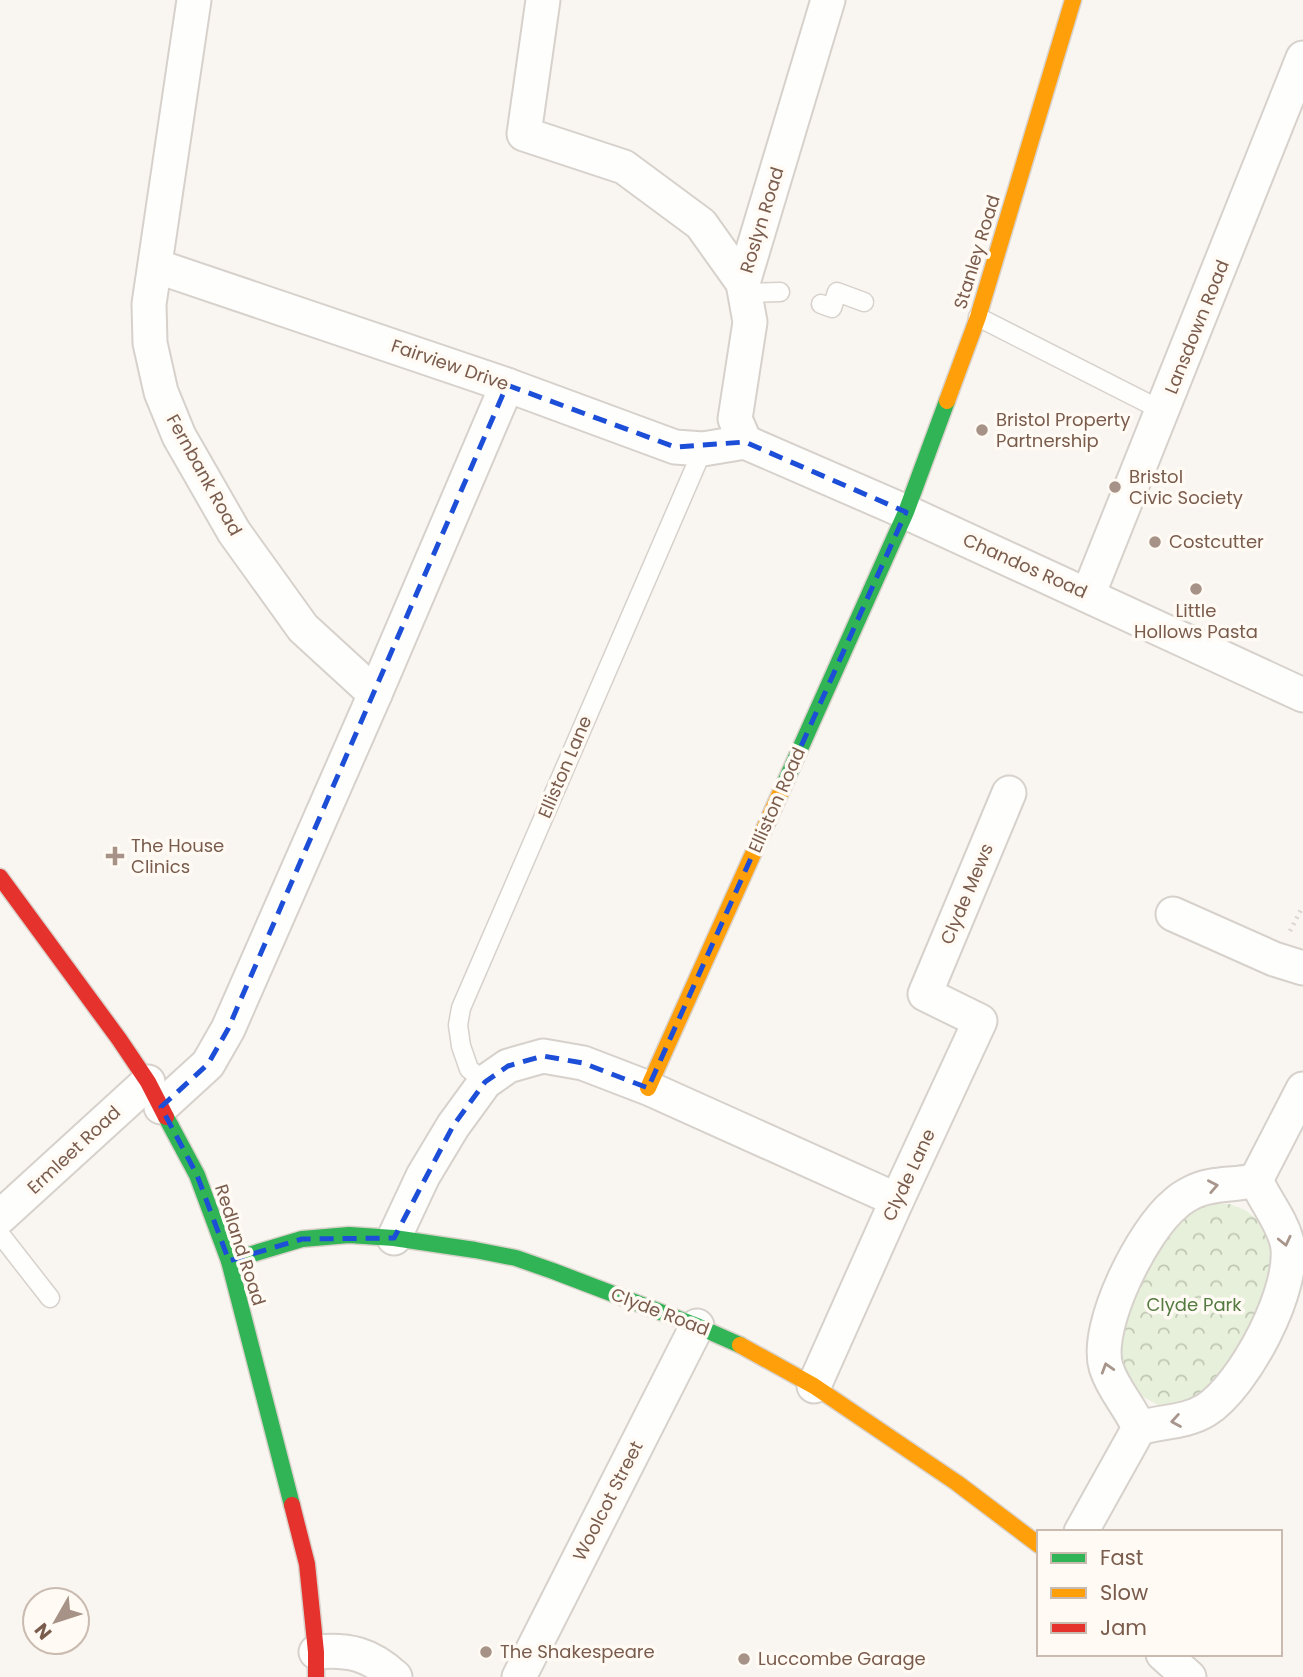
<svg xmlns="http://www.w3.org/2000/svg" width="1303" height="1677" font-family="Poppins,sans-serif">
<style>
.park{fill:url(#park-crowns)}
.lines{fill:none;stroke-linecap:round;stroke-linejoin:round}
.lane-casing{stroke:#d7d1cb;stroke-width:21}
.street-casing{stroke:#d7d1cb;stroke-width:37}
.fast-casing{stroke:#d9d2cb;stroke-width:19}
.slow-casing{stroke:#d9d2cb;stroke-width:19}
.jam-casing{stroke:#d9d2cb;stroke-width:19}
.path{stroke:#dcd5d0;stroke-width:4.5;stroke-dasharray:2 5;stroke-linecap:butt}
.lane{stroke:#fefefd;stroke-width:18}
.street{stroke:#fefefd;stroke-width:33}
.fast{stroke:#30b455;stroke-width:16}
.slow{stroke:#ff9f0a;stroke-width:16}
.jam{stroke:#e5322d;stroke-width:16}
.oneway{stroke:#a8958b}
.marked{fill:none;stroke:#1d4ed8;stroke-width:5;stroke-dasharray:14 9;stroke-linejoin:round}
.poi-dot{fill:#a69286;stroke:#fffaf3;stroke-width:2.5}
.labels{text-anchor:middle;stroke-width:7;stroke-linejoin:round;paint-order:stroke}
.street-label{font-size:18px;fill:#7a5c4d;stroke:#fffaf3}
.poi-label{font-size:18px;fill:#7a5c4d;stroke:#fffaf3;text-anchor:start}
.park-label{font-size:18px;fill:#537a41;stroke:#fffaf3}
</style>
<defs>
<pattern id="park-crowns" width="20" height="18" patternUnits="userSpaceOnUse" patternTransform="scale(1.75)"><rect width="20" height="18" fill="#e7f0db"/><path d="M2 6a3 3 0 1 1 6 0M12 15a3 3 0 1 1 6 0" fill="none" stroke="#c0c6b4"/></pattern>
</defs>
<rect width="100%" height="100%" fill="#f9f5f0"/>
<polygon class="park" points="1211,1203 1229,1204 1245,1210 1259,1221 1268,1236 1272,1253 1271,1270 1267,1286 1248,1331 1235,1357 1206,1394 1171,1406 1158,1405 1136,1393 1124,1379 1117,1342 1129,1300 1169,1231 1194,1208"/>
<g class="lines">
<g class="lane-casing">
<g id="lane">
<polyline points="745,293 780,292"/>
<polyline points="821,304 832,308 837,292 864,302"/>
<polyline points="978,317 1163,411"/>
<polyline points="485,1082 469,1069 461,1046 458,1025 461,1008 703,449"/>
<polyline points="0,1234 50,1298"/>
</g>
</g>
<g class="street-casing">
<g id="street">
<polyline points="194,0 149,304 150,343 161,392 179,436 234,532 303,628 375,694"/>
<polyline points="543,0 524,134 624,167 701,224 743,283"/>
<polyline points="156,266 507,385 675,447 703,449 745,442"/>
<polyline points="745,442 906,512 1303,695"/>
<polyline points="745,442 735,419 750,322 743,283 828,0"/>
<polyline points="1088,595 1303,58"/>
<polyline points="1173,914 1274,959 1303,968"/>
<polyline points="161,1107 208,1064 228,1029 375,694 507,385"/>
<polyline points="0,1217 148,1082"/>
<polyline points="394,1238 423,1176 453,1126 485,1082 508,1066 543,1056 583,1063 648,1088 897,1200"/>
<polyline points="814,1386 897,1200 980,1021 925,994 1009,793"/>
<path d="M 1139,1428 C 1130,1406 1113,1390 1106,1367 C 1094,1326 1143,1230 1175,1204 C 1180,1199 1187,1195 1193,1192 C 1213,1182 1235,1186 1256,1180 L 1303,1089"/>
<path d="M 1081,1532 L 1139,1428 C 1161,1421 1185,1423 1206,1410 C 1244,1386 1297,1287 1287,1242 C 1281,1219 1265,1201 1256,1180"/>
<path d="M 316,1652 C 349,1649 370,1654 395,1677"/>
<polyline points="1163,1654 1189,1677"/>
<polyline points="519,1677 697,1326"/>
</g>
</g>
<g class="fast-casing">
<g id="fast">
<polyline points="783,787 906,512 947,401"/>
<polyline points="166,1117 197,1175 229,1261 292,1505"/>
<polyline points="229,1261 302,1239 349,1235 394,1238 475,1250 516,1258 553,1271 697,1326 740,1345"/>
</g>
</g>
<g class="slow-casing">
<g id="slow">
<polyline points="947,401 978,317 1073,0"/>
<polyline points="648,1088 783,787"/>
<polyline points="740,1345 814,1386 957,1483 1039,1545"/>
</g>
</g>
<g class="jam-casing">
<g id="jam">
<polyline points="0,877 119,1039 148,1082 166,1117"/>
<polyline points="292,1505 307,1564 316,1652 316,1677"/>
</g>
</g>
<polyline class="path" points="1290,931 1303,906"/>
<use href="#lane" class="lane"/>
<use href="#street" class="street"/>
<use href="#fast" class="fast"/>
<use href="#slow" class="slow"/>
<use href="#jam" class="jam"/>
</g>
<defs><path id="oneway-chevron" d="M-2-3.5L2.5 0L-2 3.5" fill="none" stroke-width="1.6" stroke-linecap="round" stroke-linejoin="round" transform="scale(1.75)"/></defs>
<g class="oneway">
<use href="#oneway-chevron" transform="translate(1213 1186) rotate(-11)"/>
<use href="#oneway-chevron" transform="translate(1285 1241) rotate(77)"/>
<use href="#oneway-chevron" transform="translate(1107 1368) rotate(-107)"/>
<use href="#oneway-chevron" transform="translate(1176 1421) rotate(170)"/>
</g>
<path class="marked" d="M 507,385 L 675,447 L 745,442 L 906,512 L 648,1088 L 583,1063 L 543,1056 L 508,1066 L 485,1082 L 453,1126 L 394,1238 L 302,1239 L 229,1261 L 197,1175 L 161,1107 L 208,1064 L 228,1029 Z"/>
<g class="poi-dot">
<circle cx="982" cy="430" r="7"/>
<circle cx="1115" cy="487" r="7"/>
<circle cx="1155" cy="542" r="7"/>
<circle cx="1196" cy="589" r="7"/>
<path d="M111.5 845.5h7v7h7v7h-7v7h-7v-7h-7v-7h7z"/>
<circle cx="486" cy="1652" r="7"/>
<circle cx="744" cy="1659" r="7"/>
</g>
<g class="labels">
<g class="street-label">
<text transform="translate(762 220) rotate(-73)" y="6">Roslyn Road</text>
<text transform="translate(977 252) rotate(-73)" y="6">Stanley Road</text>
<text transform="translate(1197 327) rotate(-68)" y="6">Lansdown Road</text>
<text transform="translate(450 365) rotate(19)" y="6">Fairview Drive</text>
<text transform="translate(204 475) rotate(61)" y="6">Fernbank Road</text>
<text transform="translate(1025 566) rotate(24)" y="6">Chandos Road</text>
<text transform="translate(565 767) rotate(-67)" y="6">Elliston Lane</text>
<text transform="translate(777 800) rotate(-66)" y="6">Elliston Road</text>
<text transform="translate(967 894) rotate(-67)" y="6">Clyde Mews</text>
<text transform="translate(74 1150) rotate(-43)" y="6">Ermleet Road</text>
<text transform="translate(909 1175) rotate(-65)" y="6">Clyde Lane</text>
<text transform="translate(240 1245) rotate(72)" y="6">Redland Road</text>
<text transform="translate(660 1312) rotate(21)" y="6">Clyde Road</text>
<text transform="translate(608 1501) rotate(-63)" y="6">Woolcot Street</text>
</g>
<g class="poi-label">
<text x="996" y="426">Bristol Property<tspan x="996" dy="21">Partnership</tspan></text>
<text x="1129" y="483">Bristol<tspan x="1129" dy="21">Civic Society</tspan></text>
<text x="1169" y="548">Costcutter</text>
<text x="1196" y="617" text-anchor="middle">Little<tspan x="1196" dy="21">Hollows Pasta</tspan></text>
<text x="131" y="852">The House<tspan x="131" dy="21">Clinics</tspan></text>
<text x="500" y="1658">The Shakespeare</text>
<text x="758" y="1665">Luccombe Garage</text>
</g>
<g class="park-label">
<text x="1194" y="1311">Clyde Park</text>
</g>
</g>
<rect x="1037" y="1530" width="245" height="126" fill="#fffaf3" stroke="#cabbb1" stroke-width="2"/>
<rect x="1051" y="1553" width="35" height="10" fill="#30b455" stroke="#cabbb1" stroke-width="2"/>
<text x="1100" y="1565" font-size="21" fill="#7a5c4d">Fast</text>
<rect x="1051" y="1588" width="35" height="10" fill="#ff9f0a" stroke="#cabbb1" stroke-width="2"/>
<text x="1100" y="1600" font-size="21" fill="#7a5c4d">Slow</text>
<rect x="1051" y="1623" width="35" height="10" fill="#e5322d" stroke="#cabbb1" stroke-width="2"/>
<text x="1100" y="1635" font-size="21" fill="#7a5c4d">Jam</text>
<g transform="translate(56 1621) rotate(231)"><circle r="33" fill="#fffaf3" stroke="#cabbb1" stroke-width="2"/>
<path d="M0-5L12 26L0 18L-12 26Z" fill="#a69286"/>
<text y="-10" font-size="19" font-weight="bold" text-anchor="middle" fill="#7a5c4d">N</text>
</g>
</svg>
